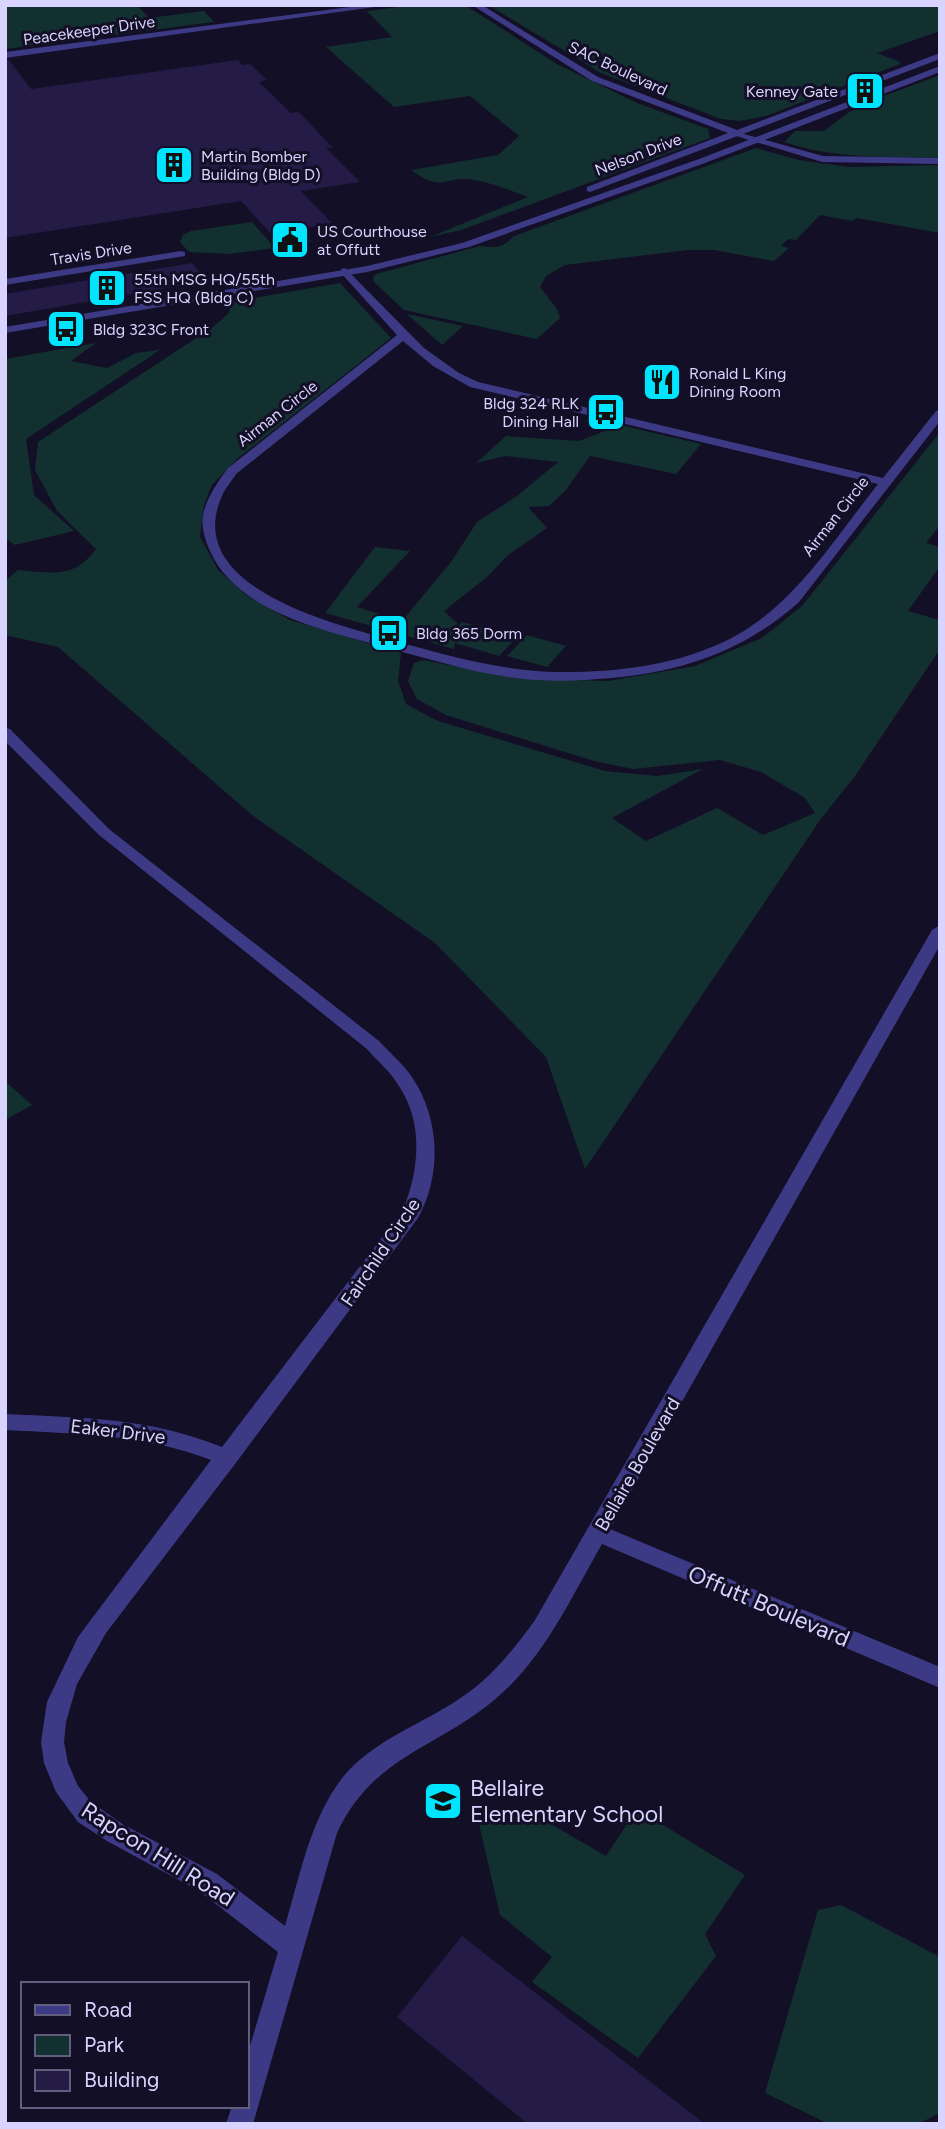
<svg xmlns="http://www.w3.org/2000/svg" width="945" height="2129" font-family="Figtree,sans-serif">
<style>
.green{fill:#12302f}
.building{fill:#241b47}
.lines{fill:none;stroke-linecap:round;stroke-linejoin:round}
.minor{fill:#3d3a85;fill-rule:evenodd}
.tertiary{fill:#3d3a85;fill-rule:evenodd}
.labels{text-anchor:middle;stroke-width:6;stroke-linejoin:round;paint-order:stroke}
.far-street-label{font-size:16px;fill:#d9d4ff;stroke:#130f26}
.far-poi-label{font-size:16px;fill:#d9d4ff;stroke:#130f26;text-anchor:start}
.street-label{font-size:19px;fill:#d9d4ff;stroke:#130f26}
.near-street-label{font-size:23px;fill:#d9d4ff;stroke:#130f26}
.near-poi-label{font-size:23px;fill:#d9d4ff;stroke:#130f26;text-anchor:start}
</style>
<rect width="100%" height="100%" fill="#130f26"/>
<g class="green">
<polygon points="5,5 137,5 149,18 204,11 214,22 5,49"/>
<path d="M 415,5 L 465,5 L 557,64 L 637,103 L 708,129 L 710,138 L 461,230 L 430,237 L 528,197 C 512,191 492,183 474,180 C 445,175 443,194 411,170 L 498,155 L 519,136 L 470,96 L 394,107 L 326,47 L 392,37 L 367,11 Z"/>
<polygon points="488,5 940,5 940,31 877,53 900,62 900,64 766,116 740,121 721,119 601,73"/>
<path d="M 940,75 L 940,158 C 886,156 837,160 784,142 L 795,131 L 824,131 L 849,112 L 878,103 L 873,100 Z"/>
<path d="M 756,148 L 799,160 L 849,167 L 940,165 L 940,233 L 857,218 L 852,221 L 820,215 L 796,240 L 788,239 L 781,246 L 789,248 L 774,261 L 714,250 L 688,250 L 565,265 L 546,276 L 540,287 L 557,309 L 560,318 L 537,339 L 404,310 L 374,282 L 373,277 L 376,274 L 480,246 C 495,248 503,248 514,236 Z"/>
<polygon points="252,222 275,248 228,254 189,252 180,242 183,235 191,231"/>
<path d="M 340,283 L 391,338 L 237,459 L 212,485 L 204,505 L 200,537 L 218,570 L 246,595 L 290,620 L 401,653 L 398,681 L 406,704 L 438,721 L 605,771 L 657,776 L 703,769 L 612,818 L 646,841 L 717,808 L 763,835 L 815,813 L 805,798 L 761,772 L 720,760 L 633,769 L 594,761 L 446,715 L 417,699 L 408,681 L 414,663 L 423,660 L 515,678 L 608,681 L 695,666 L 762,638 L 802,606 L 940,432 L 940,525 L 926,543 L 940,547 L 940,566 L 908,611 L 940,620 L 940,649 L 855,776 L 820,820 L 585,1169 L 546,1057 L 435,943 L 252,815 L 58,647 L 5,635 L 5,581 L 18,570 C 52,573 74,579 96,549 L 57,511 L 35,470 L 38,442 L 213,327 L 229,313 L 231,302 Z"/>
<polygon points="407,314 463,326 442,345"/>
<polygon points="96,343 71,361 107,368 136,353 160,350 26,439 34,495 74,531 15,545 5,538 5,359"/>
<polygon points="620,425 701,444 676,474 590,456 566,490 549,506 528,507 547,528 508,555 487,577 444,611 457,623 457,627 462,622 517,637 499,656 455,643 454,649 325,613 375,547 410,551 357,607 402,621 451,562 477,522 517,496 558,462 505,456 476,463 506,436 579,441"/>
<polygon points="527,635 566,646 547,667 507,656"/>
<polygon points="5,1081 32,1105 5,1120"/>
<polygon points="637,1809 745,1875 705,1934 716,1956 638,2058 532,1982 552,1957 500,1915 479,1824 530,1812 606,1856"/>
<polygon points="841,1905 940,1957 940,2113 918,2124 829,2124 765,2093 818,1910"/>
</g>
<g class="building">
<polygon points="9,60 31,89 238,60 242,65 250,64 267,80 259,82 291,113 299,112 333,148 326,148 360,182 301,191 332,223 301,229 312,241 282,246 241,201 5,238 5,61"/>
<polygon points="192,263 207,281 5,316 5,294"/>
<polygon points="462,1936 705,2124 528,2124 397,2017"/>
</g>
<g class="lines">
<g class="minor">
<polygon points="365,5 389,5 5,58 5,52"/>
<polygon points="733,131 823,156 940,158 940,164 822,162 733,135"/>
<polygon points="181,251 185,252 185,256 5,285 5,279"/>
<path d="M 345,268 L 424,348 L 459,373 L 478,382 L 883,478 L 936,411 L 940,410 L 940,421 L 799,602 C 746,650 682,672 611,678 C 579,681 547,682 515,678 C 469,672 426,658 381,646 C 324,630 237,612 210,551 C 205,540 201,527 203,515 C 207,497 217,483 228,468 L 397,335 L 341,273 L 341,269 ZM 403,341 L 433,366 L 470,387 L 878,484 C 831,543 790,613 719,644 C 668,667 609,673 553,672 C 497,670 445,655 392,640 C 334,624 181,587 222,496 C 225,488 232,481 236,474 Z"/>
<path d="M 5,728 L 10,729 L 109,829 L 379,1041 C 390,1053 403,1064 412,1077 C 440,1119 442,1174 418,1218 L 235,1464 L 106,1633 L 77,1684 L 66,1722 L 64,1742 L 68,1763 L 78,1786 L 91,1802 L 124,1825 L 217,1874 L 285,1926 C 300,1876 310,1819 343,1777 C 373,1740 423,1724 462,1697 C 492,1677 514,1649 535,1620 L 932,930 L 940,925 L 940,945 L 610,1529 L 940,1667 L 940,1688 L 602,1544 C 572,1596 546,1654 501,1694 C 442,1748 374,1753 337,1833 L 253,2124 L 226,2124 L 232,2106 L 247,2106 L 247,2056 L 278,1952 L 199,1891 L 107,1841 L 78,1822 L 56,1792 L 44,1763 L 41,1742 L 47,1702 L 78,1637 L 211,1460 C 145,1434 76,1434 5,1430 L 5,1414 C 84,1418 147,1417 222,1447 L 403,1210 C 419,1170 424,1124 399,1086 C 391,1072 377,1061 367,1049 L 99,835 L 5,741 Z"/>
</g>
<g class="tertiary">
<polygon points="472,5 482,5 598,77 737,130 940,53 940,59 590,192 587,191 587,187 728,133 592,81"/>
<polygon points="940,66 940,72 705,163 469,247 367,272 5,333 5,327 367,266 462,243 699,159"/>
</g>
</g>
<defs>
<g id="building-square" transform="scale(2.0125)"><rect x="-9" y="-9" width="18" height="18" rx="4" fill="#00e5ff" stroke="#130f26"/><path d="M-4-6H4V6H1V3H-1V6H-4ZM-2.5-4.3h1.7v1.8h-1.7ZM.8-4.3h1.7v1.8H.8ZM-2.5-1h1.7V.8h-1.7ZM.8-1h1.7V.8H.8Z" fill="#111"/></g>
<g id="civic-square" transform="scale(2.0125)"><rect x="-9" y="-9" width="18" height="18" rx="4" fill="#00e5ff" stroke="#130f26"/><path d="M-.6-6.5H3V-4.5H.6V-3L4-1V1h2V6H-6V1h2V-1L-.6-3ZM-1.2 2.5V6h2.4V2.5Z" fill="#111"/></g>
<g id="bus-square" transform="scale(2.0125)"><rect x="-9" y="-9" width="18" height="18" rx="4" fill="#00e5ff" stroke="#130f26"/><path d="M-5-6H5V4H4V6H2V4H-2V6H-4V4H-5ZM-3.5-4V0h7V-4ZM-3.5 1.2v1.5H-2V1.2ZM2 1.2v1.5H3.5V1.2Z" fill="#111"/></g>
<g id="restaurant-square" transform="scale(2.0125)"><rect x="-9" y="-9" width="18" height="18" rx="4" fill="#00e5ff" stroke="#130f26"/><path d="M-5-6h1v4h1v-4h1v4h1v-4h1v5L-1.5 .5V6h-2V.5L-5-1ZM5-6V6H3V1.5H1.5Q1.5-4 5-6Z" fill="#111"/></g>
<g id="school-square" transform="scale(2.0125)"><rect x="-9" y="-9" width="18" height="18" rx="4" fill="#00e5ff" stroke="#130f26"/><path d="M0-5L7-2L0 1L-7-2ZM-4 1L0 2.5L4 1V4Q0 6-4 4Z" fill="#111"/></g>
</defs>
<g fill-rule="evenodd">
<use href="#building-square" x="865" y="91"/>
<use href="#building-square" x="174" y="165"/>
<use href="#civic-square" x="290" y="240"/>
<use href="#building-square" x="107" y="288"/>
<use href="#bus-square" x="66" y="329"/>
<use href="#restaurant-square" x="662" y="382"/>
<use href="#bus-square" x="606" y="412"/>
<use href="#bus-square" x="389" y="633"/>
<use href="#school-square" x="443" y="1801"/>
</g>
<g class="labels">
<g class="far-street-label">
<text transform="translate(89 30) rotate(-8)" y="6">Peacekeeper Drive</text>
<text transform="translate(618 68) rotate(25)" y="6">SAC Boulevard</text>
<text transform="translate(638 154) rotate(-21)" y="6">Nelson Drive</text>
<text transform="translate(91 253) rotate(-9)" y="6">Travis Drive</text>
<text transform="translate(277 413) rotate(-38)" y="6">Airman Circle</text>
<text transform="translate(835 516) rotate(-52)" y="6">Airman Circle</text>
</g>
<g class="far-poi-label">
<text x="838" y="97" text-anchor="end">Kenney Gate</text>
<text x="201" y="162">Martin Bomber<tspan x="201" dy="18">Building (Bldg D)</tspan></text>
<text x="317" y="237">US Courthouse<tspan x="317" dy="18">at Offutt</tspan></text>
<text x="134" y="285">55th MSG HQ/55th<tspan x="134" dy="18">FSS HQ (Bldg C)</tspan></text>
<text x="93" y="335">Bldg 323C Front</text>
<text x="689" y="379">Ronald L King<tspan x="689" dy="18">Dining Room</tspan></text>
<text x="579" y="409" text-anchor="end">Bldg 324 RLK<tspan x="579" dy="18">Dining Hall</tspan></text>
<text x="416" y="639">Bldg 365 Dorm</text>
</g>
<g class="street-label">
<text transform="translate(380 1252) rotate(-56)" y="7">Fairchild Circle</text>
<text transform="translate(118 1431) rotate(7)" y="7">Eaker Drive</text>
<text transform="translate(637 1464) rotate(-60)" y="7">Bellaire Boulevard</text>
</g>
<g class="near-street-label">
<text transform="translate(769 1606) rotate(23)" y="8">Offutt Boulevard</text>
<text transform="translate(158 1854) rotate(32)" y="8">Rapcon Hill Road</text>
</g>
<g class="near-poi-label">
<text x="470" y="1796">Bellaire<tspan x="470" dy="26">Elementary School</tspan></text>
</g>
</g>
<rect width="945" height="2129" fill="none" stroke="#d9d4ff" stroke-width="14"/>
<rect x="21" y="1982" width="228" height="126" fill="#130f26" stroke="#625e7d" stroke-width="2"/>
<rect x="35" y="2005" width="35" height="10" fill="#3d3a85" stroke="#625e7d" stroke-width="2"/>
<text x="84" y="2017" font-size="21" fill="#d9d4ff">Road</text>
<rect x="35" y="2035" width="35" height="21" fill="#12302f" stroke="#625e7d" stroke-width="2"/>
<text x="84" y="2052" font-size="21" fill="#d9d4ff">Park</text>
<rect x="35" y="2070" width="35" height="21" fill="#241b47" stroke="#625e7d" stroke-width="2"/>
<text x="84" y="2087" font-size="21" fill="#d9d4ff">Building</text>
</svg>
